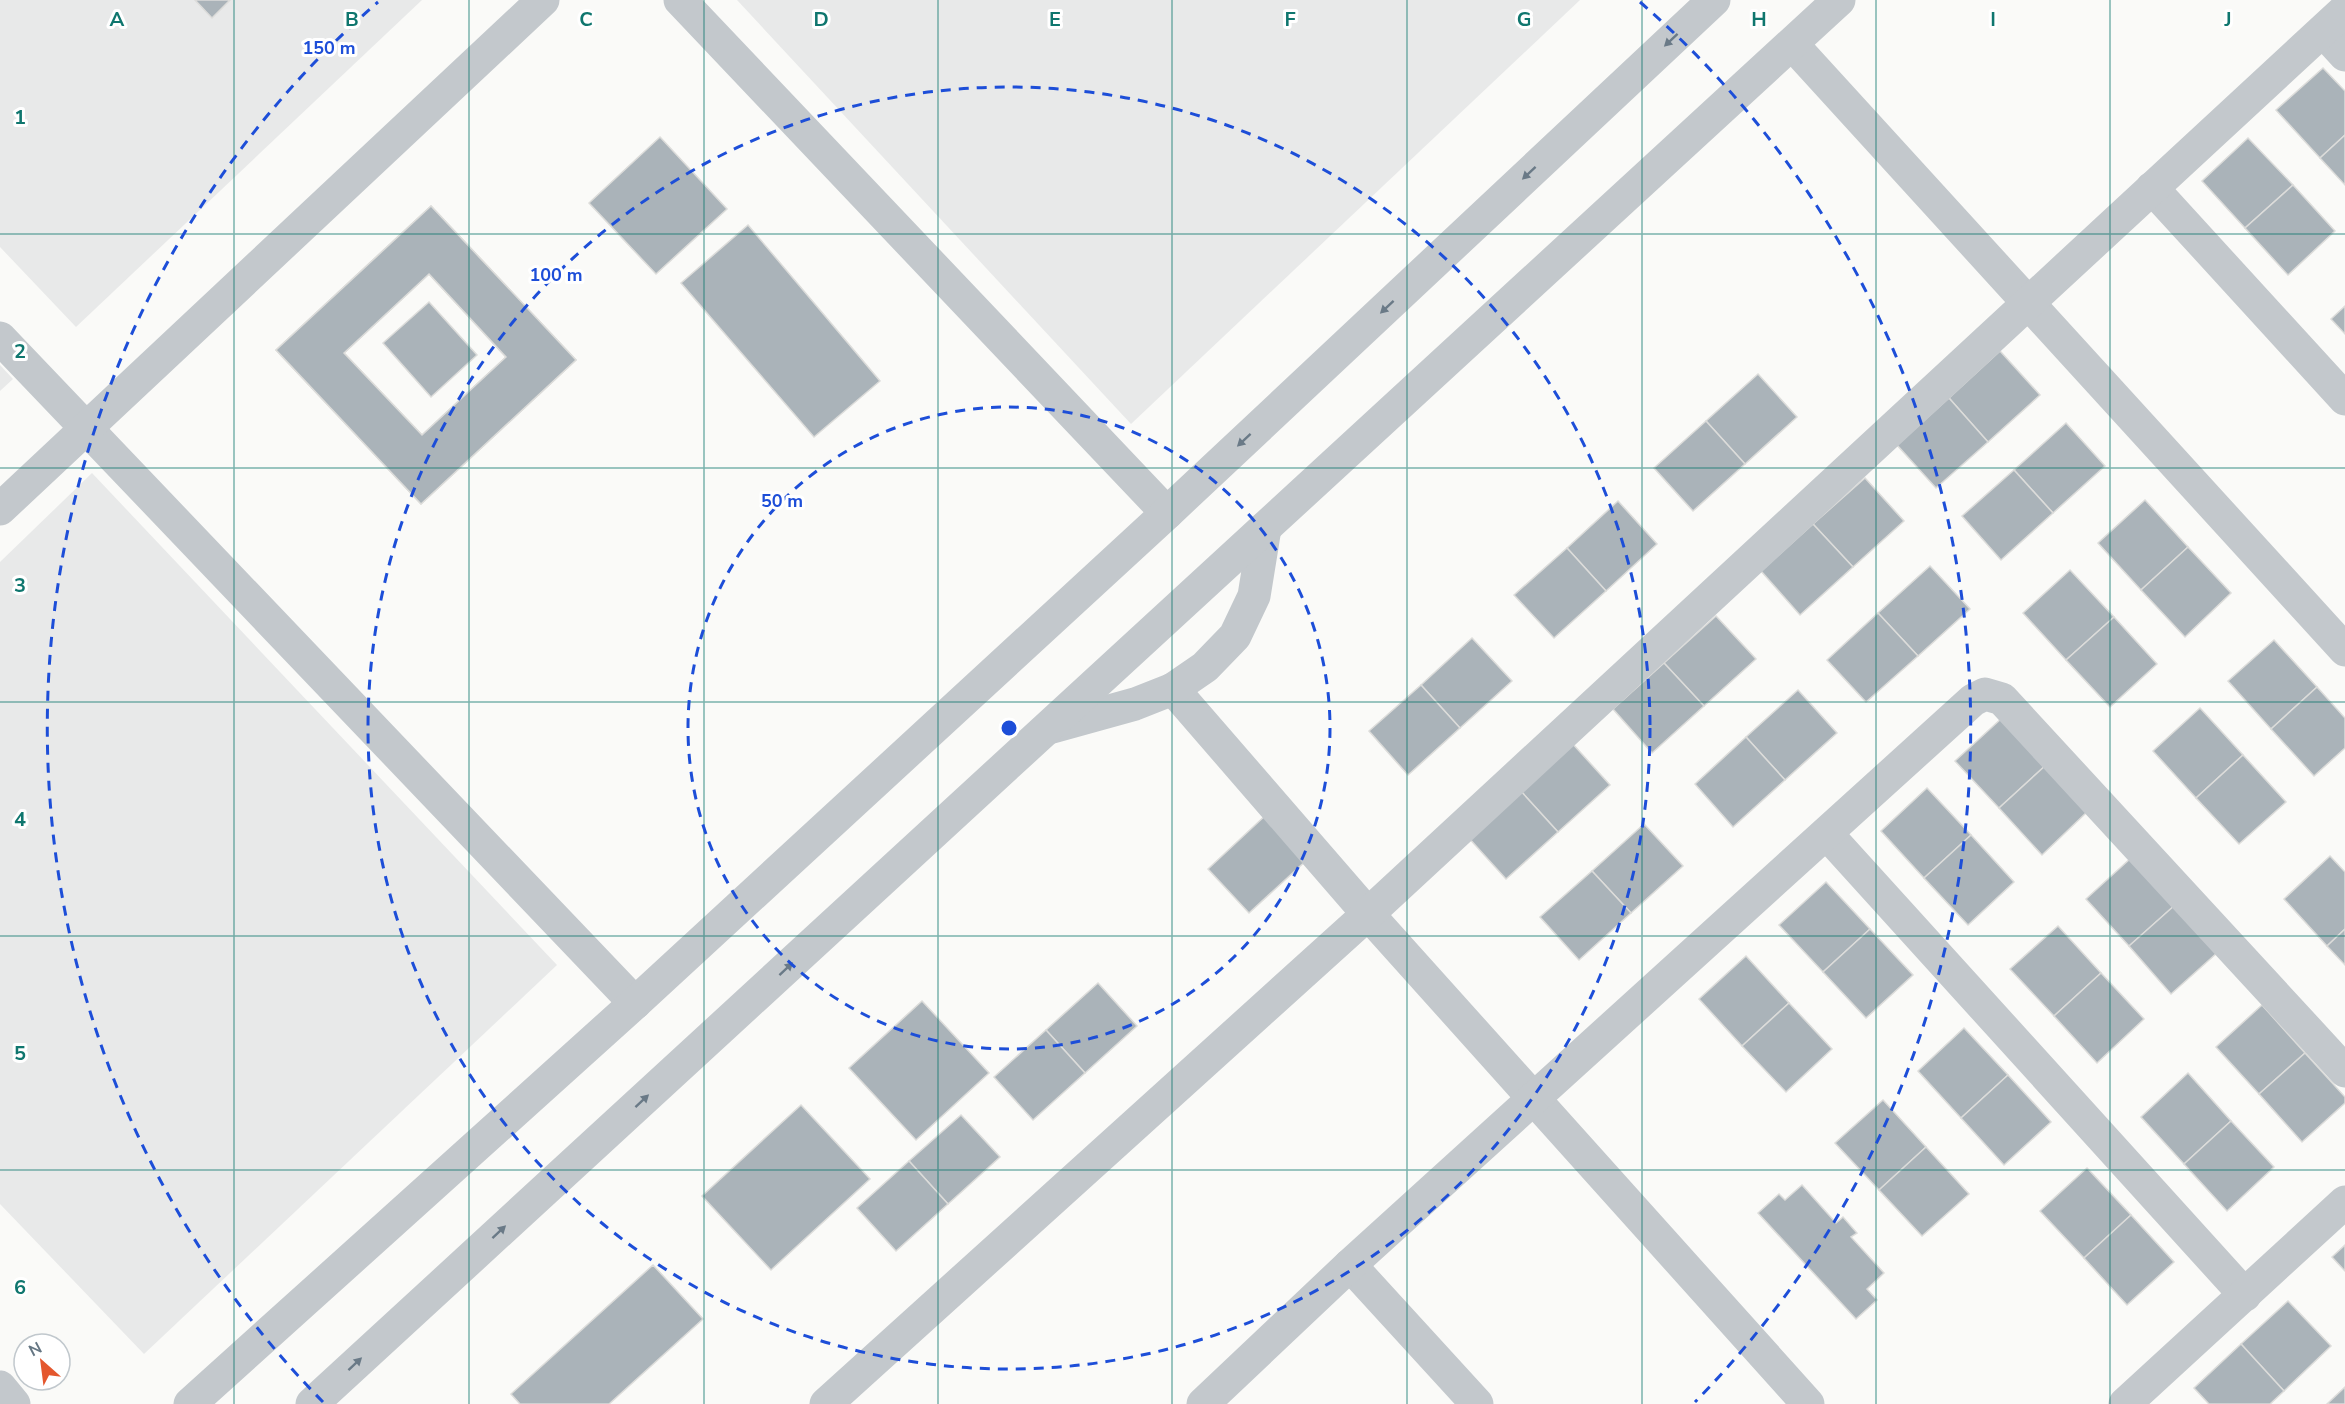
<svg xmlns="http://www.w3.org/2000/svg" width="2345" height="1404" font-family="'Nunito Sans',sans-serif">
<style>
.built{fill:#e8e9e9}
.building{fill:#aab3b9;stroke:#dcdcda;stroke-width:1.5;fill-rule:evenodd}
.lines{fill:none;stroke-linecap:round;stroke-linejoin:round}
.minor{stroke:#c3c8cc;stroke-width:33}
.oneway{fill:#6a7a87}
.grid{fill:none;stroke:#0f766e;stroke-width:1.5;stroke-opacity:0.55}
.ring{fill:none;stroke:#1d4ed8;stroke-width:3;stroke-dasharray:10 8}
.grid-label{font-size:20px;text-anchor:middle;font-weight:bold;fill:#0f766e;stroke:#fff;stroke-width:6;stroke-linejoin:round;paint-order:stroke}
.centre{fill:#1d4ed8;stroke:#fff;stroke-width:3}
.ring-label{font-size:18px;text-anchor:middle;font-weight:bold;fill:#1d4ed8;stroke:#fff;stroke-width:6;stroke-linejoin:round;paint-order:stroke}
</style>
<rect width="100%" height="100%" fill="#fafaf8"/>
<g class="built">
<polygon points="0,0 422,0 76,327 0,247"/>
<polygon points="737,0 1580,0 1131,424"/>
<polygon points="0,365 13,379 0,391"/>
<polygon points="92,473 557,965 144,1354 0,1204 0,562"/>
</g>
<g class="building">
<polygon points="195,0 230,0 212,18"/>
<polygon points="2323,68 2345,91 2345,135 2320,158 2276,110"/>
<polygon points="2345,135 2345,185 2320,158"/>
<polygon points="660,137 727,209 656,274 589,203"/>
<polygon points="2248,138 2293,185 2245,228 2202,181"/>
<polygon points="2293,185 2335,231 2288,275 2245,228"/>
<path d="M 431,206 L 576,360 L 421,504 L 276,350 ZM 429,274 L 506,357 L 422,435 L 344,353 Z"/>
<path d="M 431,206 L 576,360 L 421,504 L 276,350 ZM 429,274 L 506,357 L 422,435 L 344,353 Z"/>
<polygon points="748,225 880,381 814,437 681,283"/>
<polygon points="429,302 477,355 431,397 383,343"/>
<polygon points="2345,306 2345,334 2331,319"/>
<polygon points="2000,351 2040,395 1988,442 1949,398"/>
<polygon points="1758,374 1797,417 1745,464 1706,421"/>
<polygon points="1949,398 1988,442 1936,488 1897,445"/>
<polygon points="1706,421 1745,464 1693,511 1654,468"/>
<polygon points="2066,423 2105,466 2053,513 2014,470"/>
<polygon points="2014,470 2053,513 2001,560 1962,516"/>
<polygon points="1865,478 1904,521 1853,567 1813,524"/>
<polygon points="2145,500 2188,547 2141,590 2098,543"/>
<polygon points="1618,501 1657,544 1606,591 1567,548"/>
<polygon points="1813,524 1853,567 1800,615 1761,571"/>
<polygon points="2188,547 2231,593 2185,637 2141,590"/>
<polygon points="1567,548 1606,591 1554,638 1514,595"/>
<polygon points="1930,566 1970,609 1918,656 1878,613"/>
<polygon points="2070,570 2114,617 2066,660 2023,613"/>
<polygon points="1878,613 1918,656 1866,702 1827,660"/>
<polygon points="1716,616 1756,659 1704,706 1664,663"/>
<polygon points="2114,617 2157,664 2110,707 2066,660"/>
<polygon points="1472,638 1512,681 1460,728 1421,685"/>
<polygon points="2274,640 2317,687 2271,729 2228,681"/>
<polygon points="1664,663 1704,706 1652,753 1613,709"/>
<polygon points="1421,685 1460,728 1408,775 1369,731"/>
<polygon points="2317,687 2345,718 2345,748 2314,776 2271,729"/>
<polygon points="1798,690 1837,733 1785,780 1746,737"/>
<polygon points="2200,708 2243,755 2196,798 2153,751"/>
<polygon points="2002,718 2046,765 1999,808 1955,761"/>
<polygon points="1746,737 1785,780 1733,827 1695,784"/>
<polygon points="1571,742 1610,785 1558,832 1519,789"/>
<polygon points="2243,755 2286,802 2239,844 2196,798"/>
<polygon points="2046,765 2088,811 2042,855 1999,808"/>
<polygon points="1927,788 1971,835 1924,878 1881,831"/>
<polygon points="1519,789 1558,832 1506,879 1467,836"/>
<polygon points="1268,813 1310,857 1249,913 1208,869"/>
<polygon points="1644,824 1683,866 1631,913 1592,871"/>
<polygon points="1971,835 2014,882 1968,925 1924,878"/>
<polygon points="2330,856 2345,872 2345,929 2327,946 2284,899"/>
<polygon points="2131,858 2175,905 2129,946 2086,899"/>
<polygon points="1592,871 1631,913 1579,960 1540,917"/>
<polygon points="1826,882 1870,929 1823,972 1779,925"/>
<polygon points="2175,905 2218,952 2171,994 2129,946"/>
<polygon points="2058,926 2101,973 2054,1016 2010,969"/>
<polygon points="1870,929 1913,975 1866,1018 1823,972"/>
<polygon points="2345,929 2345,965 2327,946"/>
<polygon points="1746,956 1789,1003 1742,1046 1699,999"/>
<polygon points="2101,973 2144,1019 2097,1063 2054,1016"/>
<polygon points="1098,983 1137,1026 1085,1073 1046,1030"/>
<polygon points="922,1001 989,1073 916,1140 849,1068"/>
<polygon points="1789,1003 1832,1049 1786,1092 1742,1046"/>
<polygon points="2262,1005 2305,1053 2259,1094 2216,1047"/>
<polygon points="1964,1028 2008,1075 1961,1118 1918,1071"/>
<polygon points="1046,1030 1085,1073 1033,1120 994,1077"/>
<polygon points="2305,1053 2345,1097 2345,1103 2302,1142 2259,1094"/>
<polygon points="2188,1073 2231,1121 2184,1164 2141,1117"/>
<polygon points="2008,1075 2051,1122 2004,1165 1961,1118"/>
<polygon points="1883,1100 1926,1147 1879,1190 1835,1143"/>
<polygon points="801,1105 870,1179 771,1270 702,1196"/>
<polygon points="961,1115 1000,1157 948,1204 909,1161"/>
<polygon points="2231,1121 2274,1167 2227,1211 2184,1164"/>
<polygon points="1926,1147 1969,1194 1922,1236 1879,1190"/>
<polygon points="909,1161 948,1204 896,1251 857,1208"/>
<polygon points="2087,1168 2131,1215 2084,1258 2040,1211"/>
<polygon points="1802,1185 1836,1223 1843,1217 1857,1233 1851,1237 1884,1273 1867,1289 1877,1300 1856,1319 1758,1213 1779,1194 1785,1200"/>
<polygon points="2131,1215 2174,1262 2127,1305 2084,1258"/>
<polygon points="2345,1245 2345,1271 2332,1257"/>
<polygon points="653,1265 703,1319 609,1404 520,1404 511,1394"/>
<polygon points="2288,1301 2331,1346 2284,1391 2241,1344"/>
<polygon points="2241,1344 2284,1391 2270,1404 2209,1404 2194,1388"/>
<polygon points="2345,1387 2345,1404 2327,1404"/>
</g>
<g class="lines">
<g class="minor">
<polyline points="680,0 1167,513"/>
<polyline points="2323,31 2345,55"/>
<polyline points="1792,44 2345,650"/>
<polyline points="2152,188 2345,399"/>
<polyline points="0,338 635,1003"/>
<polyline points="0,509 543,0"/>
<polyline points="1173,689 1368,914 1808,1404"/>
<polyline points="1052,727 1135,704 1173,689 1205,667 1235,636 1254,596 1265,528"/>
<polyline points="1827,834 2245,1295"/>
<polyline points="1350,1265 1477,1404"/>
<polyline points="0,1387 14,1404"/>
<polyline points="190,1404 635,1003 1167,513 1714,0"/>
<polyline points="312,1404 1839,0"/>
<polyline points="826,1404 1368,914 2345,10"/>
<polyline points="1203,1404 1350,1265 1973,700 1985,694 2002,699 2345,1071"/>
<polyline points="2125,1404 2345,1202"/>
</g>
</g>
<defs><path id="oneway-solid" d="M-6-.8H1V-3.2L6.5 0L1 3.2V.8H-6Z" transform="scale(1.5)"/></defs>
<g class="oneway">
<use href="#oneway-solid" transform="translate(1671 40) rotate(137)"/>
<use href="#oneway-solid" transform="translate(1529 173) rotate(137)"/>
<use href="#oneway-solid" transform="translate(1387 307) rotate(137)"/>
<use href="#oneway-solid" transform="translate(1244 440) rotate(137)"/>
<use href="#oneway-solid" transform="translate(786 969) rotate(-43)"/>
<use href="#oneway-solid" transform="translate(642 1101) rotate(-43)"/>
<use href="#oneway-solid" transform="translate(499 1232) rotate(-43)"/>
<use href="#oneway-solid" transform="translate(355 1364) rotate(-43)"/>
</g>
<path class="grid" d="M 234,0 L 234,1404M 469,0 L 469,1404M 704,0 L 704,1404M 938,0 L 938,1404M 1172,0 L 1172,1404M 1407,0 L 1407,1404M 1642,0 L 1642,1404M 1876,0 L 1876,1404M 2110,0 L 2110,1404M 0,234 L 2345,234M 0,468 L 2345,468M 0,702 L 2345,702M 0,936 L 2345,936M 0,1170 L 2345,1170"/>
<g class="ring">
<circle cx="1009" cy="728" r="321"/>
<circle cx="1009" cy="728" r="641"/>
<path d="M323 1402A962 962 0 0 1 378 2M1640 2A962 962 0 0 1 1695 1402"/>
</g>
<g class="grid-label">
<text x="117" y="26">A</text>
<text x="352" y="26">B</text>
<text x="586" y="26">C</text>
<text x="821" y="26">D</text>
<text x="1055" y="26">E</text>
<text x="1290" y="26">F</text>
<text x="1524" y="26">G</text>
<text x="1759" y="26">H</text>
<text x="1993" y="26">I</text>
<text x="2228" y="26">J</text>
<text x="20" y="124">1</text>
<text x="20" y="358">2</text>
<text x="20" y="592">3</text>
<text x="20" y="826">4</text>
<text x="20" y="1060">5</text>
<text x="20" y="1294">6</text>
</g>
<circle cx="1009" cy="728" r="9" class="centre"/>
<g class="ring-label">
<text x="329" y="54">150 m</text>
<text x="556" y="281">100 m</text>
<text x="782" y="507">50 m</text>
</g>
<g transform="translate(42 1362) rotate(332)"><circle r="28" fill="#ffffff" stroke="#c1c8cd" stroke-width="1.5"/>
<path d="M0-4.5L10 22L0 15L-10 22Z" fill="#e4572e"/>
<text y="-9" font-size="16" font-weight="bold" text-anchor="middle" fill="#657683">N</text>
</g>
</svg>
